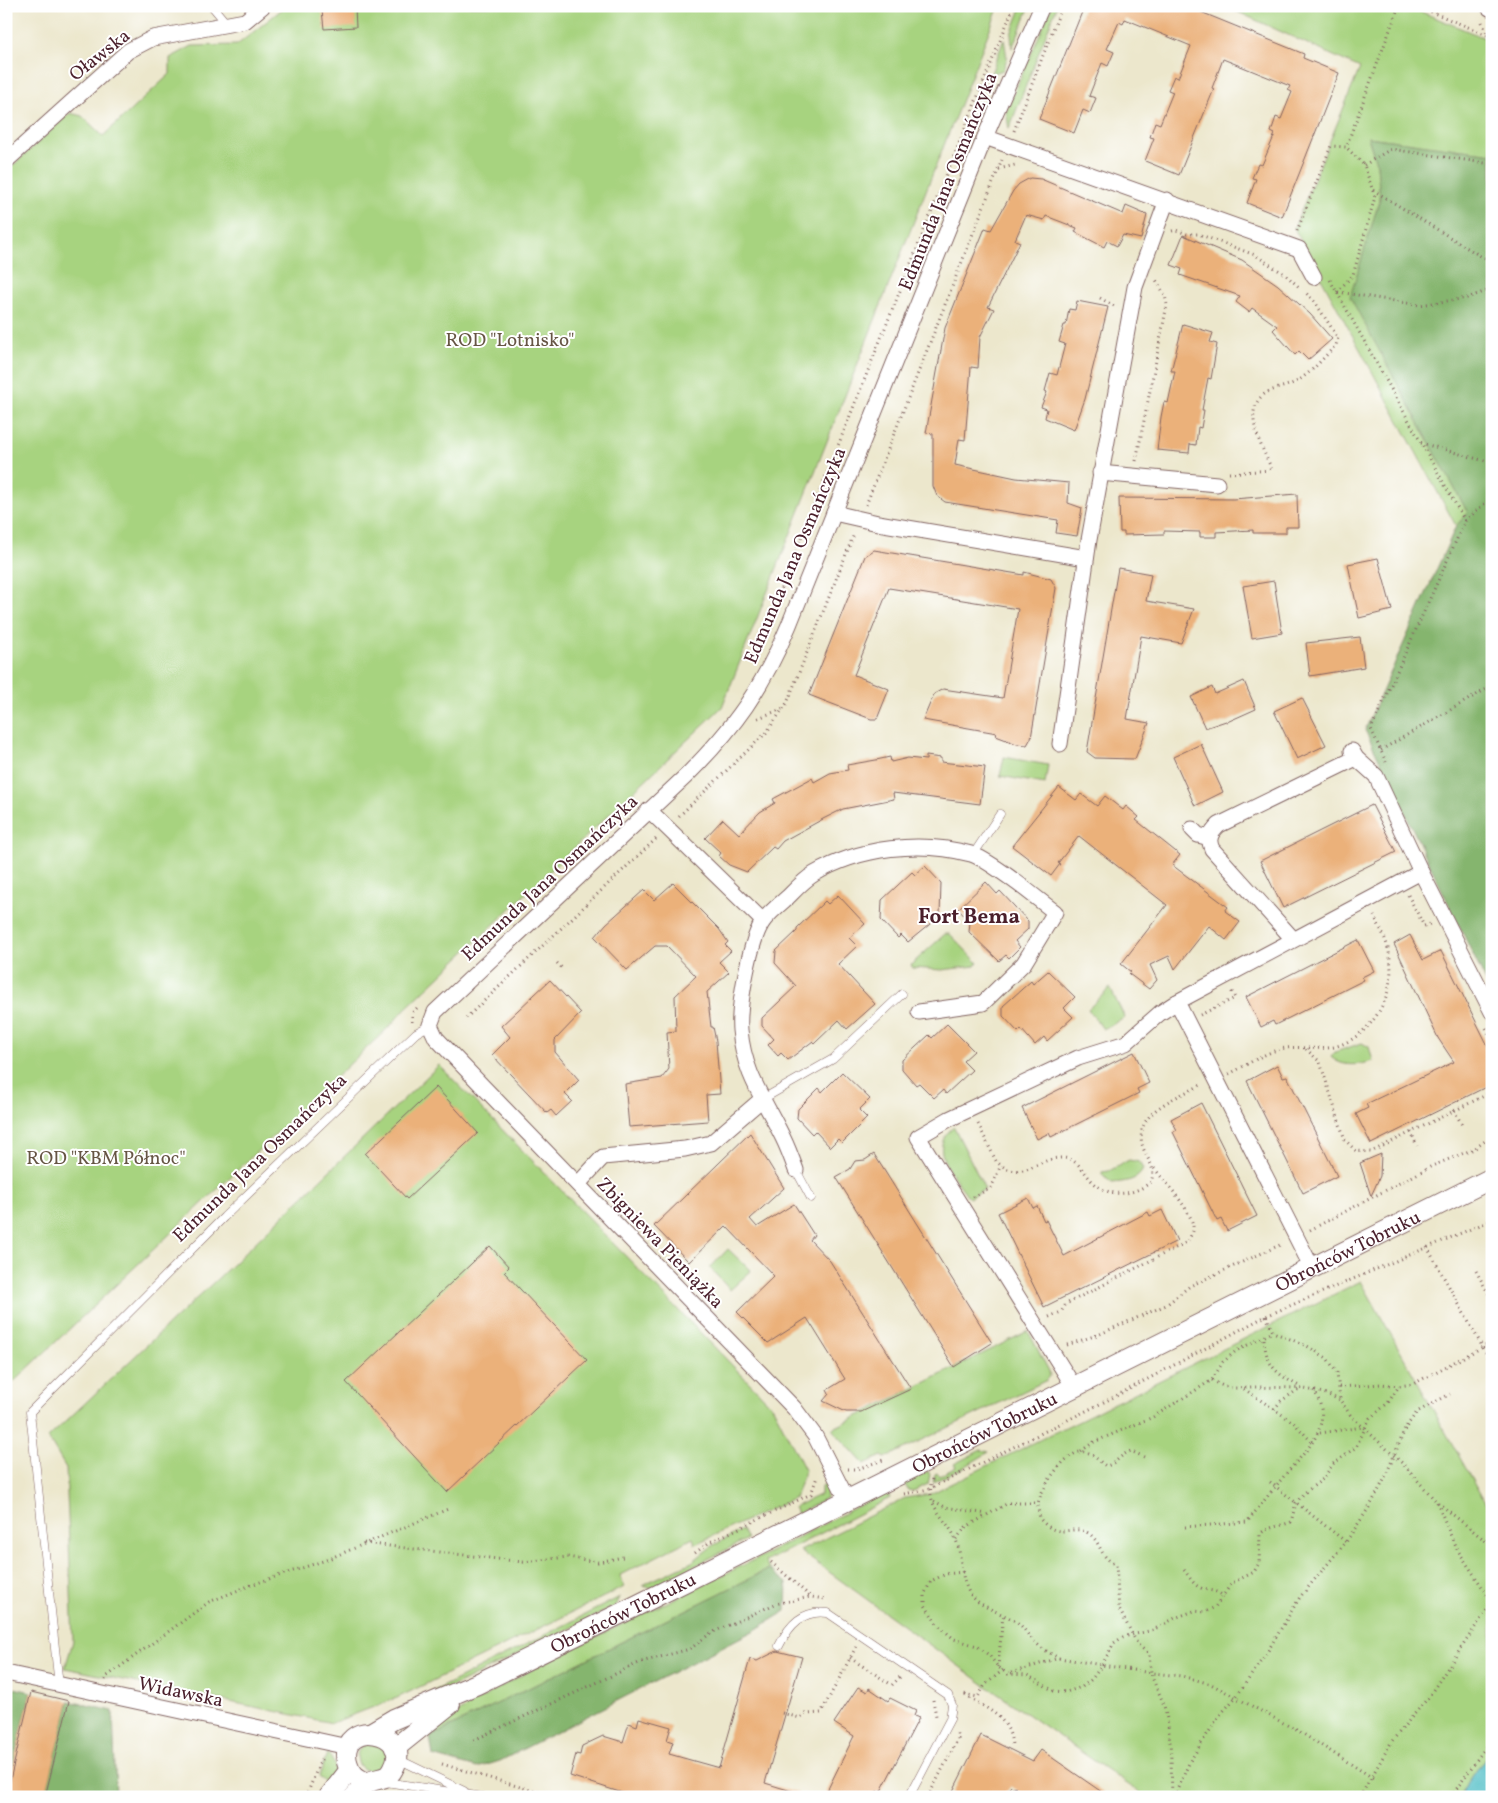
<svg xmlns="http://www.w3.org/2000/svg" width="1498" height="1803" font-family="Vollkorn,serif">
<style>
.green{fill:#a7d37f;stroke:#787955}
.forest{fill:#85b56e;stroke:#686a4c}
.water{fill:#4fbdc6;stroke:#4c6e78}
.building{fill:#ebb17a}
.lines{fill:none;stroke-linecap:round;stroke-linejoin:round}
.lane-casing{stroke:#836563;stroke-width:9}
.street-casing{stroke:#836563;stroke-width:17}
.secondary-casing{stroke:#836563;stroke-width:22}
.path{stroke:#836563;stroke-width:3;stroke-dasharray:1 4;stroke-linecap:butt}
.lane{stroke:#fff;stroke-width:8}
.street{stroke:#fff;stroke-width:15}
.secondary{stroke:#fff;stroke-width:20}
.path-bridge{stroke:#836563;stroke-width:3;stroke-dasharray:1 4;stroke-linecap:butt}
.labels{text-anchor:middle;stroke-width:4;stroke-linejoin:round;paint-order:stroke}
.street-label{font-size:19px;fill:#4a1f2b;stroke:#fff}
.park-label{font-size:19px;fill:#654;stroke:#fff}
.quarter-label{font-size:21px;font-weight:bold;fill:#4a1f2b;stroke:#fff}
</style>
<rect width="100%" height="100%" fill="#fff"/>
<filter id="ink" filterUnits="userSpaceOnUse"><feTurbulence type="fractalNoise" baseFrequency=".02" numOctaves="2"/><feDisplacementMap in="SourceGraphic" scale="10" xChannelSelector="R" yChannelSelector="G"/><feConvolveMatrix kernelMatrix="1 2 1 2 8 2 1 2 1" color-interpolation-filters="sRGB"/></filter>
<filter id="wash" filterUnits="userSpaceOnUse"><feTurbulence type="fractalNoise" baseFrequency=".0096" numOctaves="4" result="noise"/><feDisplacementMap in="SourceGraphic" scale="20" xChannelSelector="R" yChannelSelector="G"/><feGaussianBlur stdDeviation="1.12" result="paint"/><feColorMatrix in="noise" values="0 0 0 0 0 0 0 0 0 0 0 0 0 0 0 0 0 1.4 0 .05"/><feComposite in="paint" operator="in"/></filter>
<g filter="url(#wash)">
<rect width="100%" height="100%" fill="#ece7cc"/>
<g class="green">
<polygon points="286,6 999,6 722,707 405,1009 390,1026 6,1389 6,172 70,113 82,116 103,136 170,74 170,58 192,46 237,45"/>
<polygon points="1022,6 1030,6 1012,48 1011,34"/>
<polygon points="1052,6 1057,6 1009,129 1006,111"/>
<polygon points="1225,6 1407,6 1492,41 1492,154 1368,137 1377,165 1380,198 1351,297 1468,513 1456,526 1294,228 1360,68"/>
<polygon points="1004,39 1007,58 1003,70 991,74 987,84"/>
<polygon points="1004,757 1048,765 1045,784 1000,776"/>
<polygon points="945,934 950,934 978,963 975,966 942,970 913,968 911,965"/>
<polygon points="1110,988 1125,1018 1103,1029 1088,1009"/>
<path d="M 1362,1043 L 1369,1047 L 1373,1061 C 1359,1065 1343,1068 1331,1057 L 1335,1052 Z"/>
<polygon points="439,1065 773,1407 805,1470 795,1498 695,1544 693,1538 620,1575 624,1587 397,1698 332,1723 65,1668 73,1641 66,1468 48,1438 232,1265"/>
<path d="M 954,1127 L 985,1189 L 969,1198 C 954,1175 925,1149 954,1127 Z"/>
<path d="M 1129,1160 L 1139,1162 L 1143,1169 C 1139,1181 1123,1182 1112,1183 L 1102,1175 L 1102,1172 L 1109,1171 Z"/>
<polygon points="728,1249 751,1271 730,1290 710,1268"/>
<polygon points="1361,1281 1492,1515 1492,1748 1458,1797 1146,1797 985,1685 800,1551 905,1498 930,1494"/>
<polygon points="1028,1331 1049,1371 1050,1376 1047,1380 885,1458 882,1456 864,1464 832,1429"/>
<polygon points="981,1450 989,1452 961,1469 933,1482 935,1474 937,1473 939,1476 956,1467 954,1464"/>
<polygon points="928,1471 930,1475 928,1484 913,1491 908,1490 904,1483"/>
<polygon points="828,1484 826,1498 797,1514 794,1507 821,1494 821,1487"/>
<polygon points="887,1491 890,1498 765,1562 769,1569 430,1737 431,1729 502,1686 555,1657 766,1554"/>
<polygon points="742,1530 747,1539 652,1588 642,1585 692,1562 712,1546"/>
<polygon points="620,1597 616,1606 409,1708 408,1704"/>
<circle cx="372" cy="1757" r="15"/>
<path d="M 327,1753 C 337,1764 337,1774 330,1787 L 319,1777 Z"/>
</g>
<g class="forest">
<polygon points="1368,137 1492,154 1492,994 1365,730 1456,526 1468,513 1350,297 1380,198 1377,165"/>
<polygon points="769,1569 787,1583 786,1611 755,1630 500,1761 477,1768 433,1756 430,1737"/>
<polygon points="6,1686 31,1692 6,1791"/>
<polygon points="69,1701 113,1711 116,1797 45,1797"/>
</g>
<polygon class="water" points="1492,1748 1492,1797 1458,1797"/>
<g id="blocks">
<g class="building">
<polygon points="1083,6 1186,6 1304,54 1303,58 1339,73 1282,217 1247,203 1256,179 1252,178 1258,164 1262,165 1275,134 1271,132 1276,117 1281,119 1292,92 1288,90 1290,86 1223,59 1212,88 1214,89 1179,175 1145,161 1154,138 1150,137 1155,122 1160,124 1173,92 1168,90 1174,76 1178,78 1191,46 1125,19 1123,24 1119,22 1107,49 1114,52 1108,66 1102,63 1089,96 1096,98 1090,113 1083,110 1074,133 1039,119 1084,7"/>
<polygon points="355,7 356,27 324,29 322,10"/>
<polygon points="1030,178 1041,179 1123,214 1126,206 1147,215 1141,239 1123,235 1117,246 1107,241 1104,247 1075,232 1077,228 1046,216 1044,220 1026,215 1015,240 1020,242 988,307 994,309 980,337 978,368 971,367 965,440 959,439 955,465 1016,478 1069,483 1068,503 1082,508 1077,536 1056,533 1058,520 945,502 937,496 933,486 933,434 926,433 945,328 985,228 991,230 1013,191 1019,184"/>
<polygon points="1183,235 1242,260 1278,285 1310,314 1332,339 1308,360 1299,351 1295,355 1273,330 1277,326 1252,308 1249,312 1236,302 1240,296 1180,275 1182,269 1171,265"/>
<polygon points="1077,301 1108,307 1085,399 1074,430 1045,418 1047,409 1041,407 1047,392 1045,391 1050,373 1057,375 1065,344 1059,342 1064,325 1066,325 1069,309 1075,310"/>
<polygon points="1183,324 1213,333 1210,342 1217,344 1211,379 1208,378 1202,410 1204,410 1201,428 1198,427 1196,445 1190,444 1189,453 1157,450 1161,417 1164,402 1168,403 1175,371 1171,371"/>
<polygon points="1297,494 1298,527 1286,527 1286,533 1253,533 1253,530 1216,532 1216,537 1200,537 1200,532 1164,531 1164,534 1124,535 1124,532 1120,532 1119,498 1233,499"/>
<polygon points="874,550 1024,575 1024,572 1051,579 1056,588 1031,738 1027,745 1017,744 996,736 997,733 923,720 934,694 943,689 1003,698 1018,609 889,588 854,675 889,689 877,719 871,719 809,695 865,556"/>
<polygon points="1378,558 1392,610 1359,618 1348,564"/>
<polygon points="1118,568 1151,574 1146,601 1194,609 1181,643 1141,636 1127,719 1149,723 1135,759 1095,758 1087,752"/>
<polygon points="1274,581 1282,633 1252,638 1243,586"/>
<polygon points="1360,637 1364,667 1310,676 1306,643"/>
<polygon points="1244,681 1256,709 1227,722 1226,721 1205,728 1191,697 1212,687 1215,694"/>
<polygon points="1302,698 1326,745 1297,759 1274,711"/>
<polygon points="1201,744 1223,792 1195,806 1173,757"/>
<polygon points="926,756 941,758 941,762 985,767 980,804 893,793 894,799 843,809 823,819 783,841 776,849 773,847 747,872 729,865 719,856 721,853 705,838 723,819 739,834 760,812 775,803 773,799 812,778 814,782 830,773 848,770 847,765 876,760 890,757 891,762 908,758 926,760"/>
<polygon points="1059,787 1076,800 1081,794 1097,806 1105,796 1123,810 1126,806 1139,817 1136,820 1180,855 1172,865 1228,907 1225,911 1240,922 1226,940 1209,926 1175,969 1169,956 1150,965 1157,980 1149,989 1129,974 1131,972 1121,964 1167,905 1079,836 1058,863 1060,864 1051,876 1012,846"/>
<polygon points="1372,805 1396,852 1283,908 1260,861"/>
<polygon points="925,866 941,883 940,916 908,942 901,935 898,938 881,920 882,900 912,872 915,875"/>
<polygon points="986,882 997,894 1000,891 1028,921 1028,929 1015,941 1020,947 1009,958 1006,955 999,961 969,932 970,922 958,909"/>
<polygon points="673,883 719,929 728,942 725,945 731,951 719,962 729,972 707,992 711,1027 713,1027 716,1041 720,1094 706,1095 708,1121 629,1127 625,1084 662,1078 669,1069 667,1032 676,1031 675,996 696,976 667,946 655,946 627,970 595,937 606,924 644,890 654,900"/>
<polygon points="838,895 865,924 849,938 857,946 838,964 875,1004 847,1029 839,1020 815,1043 813,1041 788,1060 781,1053 778,1056 768,1045 774,1039 762,1026 762,1018 796,986 775,963 776,951 797,931 797,928 825,901 828,904"/>
<polygon points="1410,935 1423,960 1441,951 1492,1054 1492,1084 1371,1144 1356,1114 1368,1108 1366,1104 1454,1062 1438,1038 1394,944"/>
<polygon points="1358,940 1374,971 1362,977 1364,980 1275,1025 1273,1021 1261,1027 1246,997"/>
<polygon points="1048,971 1075,997 1064,1008 1073,1017 1047,1041 1044,1037 1035,1045 1021,1029 1018,1032 1003,1016 1003,1006 1031,981 1033,984"/>
<polygon points="550,980 581,1013 555,1040 555,1052 579,1080 565,1094 572,1101 556,1116 551,1110 547,1113 492,1055 510,1037 501,1026"/>
<polygon points="947,1024 974,1051 963,1061 972,1070 946,1094 943,1090 934,1098 919,1083 916,1085 902,1069 902,1060 929,1035 932,1038"/>
<polygon points="1134,1052 1149,1083 1137,1089 1139,1093 1051,1137 1049,1133 1037,1139 1022,1108"/>
<polygon points="1277,1065 1283,1077 1287,1076 1337,1176 1303,1193 1247,1081"/>
<polygon points="842,1072 870,1099 859,1110 867,1118 842,1143 838,1139 830,1147 815,1131 812,1134 797,1118 798,1109 819,1088 822,1092"/>
<polygon points="436,1087 478,1133 407,1199 365,1154"/>
<polygon points="1201,1103 1257,1216 1227,1231 1221,1219 1217,1221 1173,1132 1177,1130 1171,1119"/>
<polygon points="750,1133 784,1188 750,1219 757,1227 794,1204 814,1235 810,1240 830,1261 911,1389 861,1412 846,1412 823,1401 829,1394 827,1390 845,1379 807,1318 768,1343 737,1312 774,1276 726,1226 689,1262 654,1226"/>
<polygon points="874,1154 992,1343 954,1367 836,1177 850,1169 855,1161 865,1160"/>
<polygon points="1381,1154 1380,1176 1371,1196 1360,1163"/>
<polygon points="1028,1198 1033,1208 1037,1206 1044,1221 1046,1220 1064,1256 1148,1212 1150,1216 1162,1210 1177,1241 1044,1307 998,1213"/>
<polygon points="490,1246 509,1267 504,1272 587,1360 447,1492 346,1382"/>
<polygon points="777,1651 802,1657 765,1783 798,1793 798,1797 635,1797 570,1776 576,1754 580,1755 582,1746 603,1736 623,1742 629,1723 637,1726 639,1718 671,1727 667,1740 673,1742 669,1754 719,1768 750,1659 757,1661"/>
<polygon points="858,1687 867,1692 869,1688 888,1701 890,1698 916,1711 914,1716 919,1718 880,1793 877,1791 874,1797 824,1797 854,1736 834,1723"/>
<polygon points="31,1692 69,1701 45,1797 6,1797"/>
<polygon points="981,1735 1033,1761 1041,1750 1109,1797 1027,1797 1011,1786 1002,1797 950,1797"/>
</g>
</g>
</g>
<g filter="url(#ink)">
<use href="#blocks" fill-opacity="0" stroke="#836563" stroke-width="1"/>
<g class="lines">
<g class="lane-casing">
<g id="lane">
<polyline points="212,6 227,24"/>
<polyline points="973,855 1000,814"/>
<polyline points="761,1100 833,1059 902,994"/>
<polyline points="796,1170 811,1198"/>
<path d="M 779,1646 C 789,1625 803,1609 828,1613 L 948,1695 L 952,1705 L 950,1719 L 909,1797"/>
<polyline points="59,1686 30,1412 224,1217 416,1033 430,1025"/>
<polyline points="398,1759 464,1791"/>
<polyline points="386,1782 483,1797"/>
</g>
</g>
<g class="street-casing">
<g id="street">
<polyline points="985,137 1299,249 1314,277"/>
<polyline points="6,161 128,51 153,38 245,21 263,6"/>
<polyline points="1100,473 1217,484"/>
<polyline points="834,513 878,523 1086,558"/>
<polyline points="1060,744 1089,540 1135,287 1167,200"/>
<polyline points="1352,751 1356,758 1376,776 1421,872 1492,1012"/>
<polyline points="649,810 763,921"/>
<polyline points="1192,829 1198,835 1210,838"/>
<path d="M 1293,939 L 1212,849 C 1207,838 1211,833 1219,825 L 1356,758"/>
<polyline points="1177,1002 1312,1268"/>
<path d="M 796,1170 C 792,1159 788,1148 783,1138 C 765,1100 744,1075 740,1030 C 738,1007 750,938 764,920 C 770,912 780,904 788,897 C 796,889 804,880 814,874 C 860,847 920,840 971,854 C 992,861 1036,898 1055,912 L 1024,963 L 983,1003 L 919,1012"/>
<polyline points="578,1184 603,1157 685,1149 711,1143 761,1100"/>
<polyline points="1074,1387 918,1137 949,1119 1078,1058 1126,1043 1160,1013 1177,1002 1421,872"/>
<path d="M 847,1499 L 815,1436 L 794,1408 L 436,1038 L 430,1025 L 435,1012 L 686,776 C 735,727 762,689 789,625 L 985,137 L 1042,6"/>
<polyline points="6,1673 348,1747"/>
</g>
</g>
<g class="secondary-casing">
<g id="secondary">
<polyline points="1491,6 1492,6"/>
<path id="s1" d="M 372,1732 L 394,1719 L 477,1684 L 638,1605 L 1492,1178"/>
<polyline points="395,1748 450,1704"/>
<polyline points="329,1797 349,1771"/>
<path d="M 354,1797 C 358,1793 363,1786 368,1783 C 377,1777 387,1781 393,1769 C 416,1730 337,1716 347,1762 C 350,1774 357,1779 368,1783"/>
</g>
</g>
<g class="path">
<polyline points="1417,6 1492,37"/>
<polyline points="1482,22 1487,34"/>
<polyline points="1014,131 1062,6"/>
<polyline points="1364,165 1391,149 1492,164"/>
<polyline points="999,169 1015,165"/>
<polyline points="1373,190 1482,257 1492,260"/>
<polyline points="1172,231 1176,230 1187,234 1198,234 1255,255 1286,275 1300,288"/>
<polyline points="1297,231 1331,146 1346,147 1399,6"/>
<polyline points="1330,280 1465,521 1371,729 1386,762"/>
<polyline points="1337,292 1353,275 1375,197 1364,165 1346,147"/>
<polyline points="1338,292 1420,305 1467,298 1492,289"/>
<polyline points="1100,298 1116,307"/>
<polyline points="1421,443 1492,463"/>
<polyline points="1136,461 1167,305 1165,295 1155,278"/>
<path d="M 1229,473 L 1272,470 C 1263,448 1237,406 1270,391 C 1280,387 1290,386 1299,380 C 1313,371 1325,356 1336,345 L 1338,338 L 1315,302 L 1305,292"/>
<polyline points="866,505 1002,160"/>
<polyline points="1465,521 1492,497"/>
<polyline points="751,663 1014,6"/>
<polyline points="758,718 782,709"/>
<polyline points="1381,750 1492,686"/>
<polyline points="679,816 766,733 787,703 854,534"/>
<polyline points="1408,895 1424,926 1430,924"/>
<polyline points="557,963 563,969"/>
<polyline points="1200,1015 1235,998 1231,990"/>
<polyline points="466,1018 657,838"/>
<polyline points="412,1022 412,1013 419,1006"/>
<polyline points="1486,1028 1492,1041"/>
<polyline points="1306,1049 1320,1062 1345,1140 1356,1151 1371,1152 1492,1092"/>
<path d="M 1229,1074 C 1245,1066 1261,1055 1277,1050 C 1296,1044 1314,1051 1334,1047 C 1371,1037 1396,996 1390,958 C 1388,943 1381,929 1374,916"/>
<polyline points="1454,1110 1462,1125"/>
<path d="M 978,1124 L 996,1161 C 1021,1185 1037,1157 1062,1158 C 1077,1158 1083,1171 1091,1180 C 1108,1199 1133,1196 1151,1182 C 1156,1167 1149,1163 1144,1150 C 1129,1113 1178,1097 1203,1084"/>
<polyline points="1411,1132 1417,1146"/>
<polyline points="973,1197 991,1188 1001,1165"/>
<polyline points="1310,1230 1432,1166 1474,1149 1492,1136"/>
<polyline points="1427,1247 1492,1364"/>
<polyline points="1476,1271 1492,1300"/>
<polyline points="1266,1316 1273,1332 1307,1346 1327,1358 1337,1373 1340,1400 1351,1416 1402,1463 1436,1501 1492,1546"/>
<path d="M 1049,1317 L 1061,1312 L 1066,1304 L 1187,1242 C 1189,1238 1192,1234 1193,1231 C 1196,1214 1164,1181 1154,1168"/>
<path d="M 1264,1339 C 1266,1367 1278,1375 1301,1387"/>
<polyline points="1067,1345 1100,1334 1166,1305 1190,1286 1282,1244"/>
<path d="M 1212,1380 C 1232,1393 1239,1386 1260,1387 C 1288,1388 1314,1386 1339,1400"/>
<polyline points="1339,1387 1381,1384 1399,1386"/>
<polyline points="1244,1389 1293,1422 1312,1442"/>
<polyline points="1274,1409 1281,1401 1299,1389"/>
<polyline points="1320,1433 1363,1427"/>
<polyline points="1081,1451 1094,1442 1153,1417 1212,1380 1223,1362 1236,1351 1273,1332"/>
<path d="M 1144,1457 L 1131,1451 C 1121,1454 1116,1464 1106,1466 C 1097,1461 1092,1450 1080,1452 C 1064,1454 1040,1489 1038,1504 C 1038,1509 1039,1514 1040,1519 C 1060,1542 1071,1523 1088,1533 C 1102,1542 1098,1556 1116,1565 L 1119,1609 L 1138,1645 L 1149,1654 L 1151,1673 L 1182,1676 L 1211,1684 L 1300,1732 L 1373,1778"/>
<polyline points="848,1469 857,1469 883,1460"/>
<path d="M 932,1479 C 925,1509 947,1517 956,1540 C 962,1555 960,1573 967,1588 C 974,1608 1005,1612 1019,1624 C 1024,1628 1027,1634 1031,1638 C 1039,1647 1049,1653 1059,1658 L 1151,1673 C 1154,1685 1161,1695 1164,1706 C 1172,1735 1171,1767 1172,1797"/>
<path d="M 1280,1481 C 1303,1452 1338,1428 1313,1389"/>
<polyline points="1270,1482 1346,1542"/>
<polyline points="904,1494 929,1489 1114,1397 1266,1316 1492,1220"/>
<polyline points="934,1501 945,1507 987,1514"/>
<polyline points="1437,1502 1455,1546 1492,1602"/>
<polyline points="1185,1527 1247,1522 1271,1492"/>
<polyline points="956,1539 966,1527 1008,1503 1038,1503"/>
<polyline points="364,1543 523,1562 567,1557 598,1562 623,1557"/>
<polyline points="695,1553 710,1542 811,1494 817,1477"/>
<polyline points="771,1562 811,1597 826,1599"/>
<path d="M 1184,1570 C 1189,1576 1193,1585 1201,1588 C 1210,1592 1216,1589 1224,1597"/>
<path d="M 963,1572 L 946,1574 L 931,1581 L 925,1593 L 925,1605 L 937,1624 L 954,1639 L 977,1646 L 990,1656 L 998,1667 L 1008,1674 L 1027,1675 L 1054,1691 L 1066,1692 L 1082,1687 L 1092,1679 L 1102,1665 L 1114,1643 L 1123,1637 L 1153,1630 L 1175,1618 L 1194,1611 L 1205,1612 L 1215,1607 L 1232,1583 L 1254,1572 L 1259,1563 L 1260,1534 C 1269,1526 1279,1527 1291,1522 L 1296,1503 L 1304,1493 L 1323,1479 L 1333,1464 L 1356,1447 L 1370,1418 L 1388,1403 L 1399,1386 L 1413,1384 L 1492,1342"/>
<polyline points="850,1658 892,1685 900,1677"/>
<polyline points="998,1667 1003,1615"/>
<path d="M 1003,1670 L 985,1685 L 978,1697 L 963,1694 C 987,1709 1010,1716 1012,1746"/>
<polyline points="1011,1673 1059,1658"/>
<polyline points="105,1680 106,1677 209,1602 251,1585 326,1560 448,1509"/>
<polyline points="933,1700 936,1716"/>
<polyline points="782,1713 800,1718 805,1714 821,1713 856,1647"/>
<polyline points="474,1740 641,1662 690,1649 711,1633 775,1604 810,1597"/>
<polyline points="442,1764 554,1797"/>
<polyline points="306,1797 322,1757"/>
<polyline points="928,1797 958,1739 957,1732"/>
<polyline points="1015,1797 1015,1786"/>
<polyline points="1174,1797 1190,1761 1219,1716 1236,1697 1266,1654 1300,1597 1346,1542 1370,1506 1384,1480 1406,1427 1417,1412 1450,1394"/>
<polyline points="1360,1797 1392,1741 1427,1699 1492,1602"/>
<polyline points="1451,1797 1492,1738"/>
</g>
<use href="#lane" class="lane"/>
<use href="#street" class="street"/>
<use href="#secondary" class="secondary"/>
<polyline class="path-bridge" points="1271,1492 1280,1481"/>
</g>
</g>
<g class="labels">
<g class="street-label">
<text transform="translate(99 54) rotate(-38)" y="7">Oławska</text>
<text transform="translate(947 181) rotate(-68)" y="7">Edmunda Jana Osmańczyka</text>
<text transform="translate(794 555) rotate(-67)" y="7">Edmunda Jana Osmańczyka</text>
<text transform="translate(549 877) rotate(-43)" y="7">Edmunda Jana Osmańczyka</text>
<text transform="translate(259 1157) rotate(-44)" y="7">Edmunda Jana Osmańczyka</text>
<text transform="translate(661 1242) rotate(46)" y="7">Zbigniewa Pieniążka</text>
<text dy="7" stroke="none"><textPath href="#s1" startOffset="1088">Obrońców Tobruku</textPath></text>
<text dy="7" stroke="none"><textPath href="#s1" startOffset="682">Obrońców Tobruku</textPath></text>
<text dy="7" stroke="none"><textPath href="#s1" startOffset="278">Obrońców Tobruku</textPath></text>
<text transform="translate(181 1691) rotate(12)" y="7">Widawska</text>
</g>
<g class="park-label">
<text x="510" y="346">ROD "Lotnisko"</text>
<text x="106" y="1164">ROD "KBM Północ"</text>
</g>
<g class="quarter-label">
<text x="969" y="923">Fort Bema</text>
</g>
</g>
<rect width="1498" height="1803" fill="none" stroke="#fff" stroke-width="25"/>
</svg>
